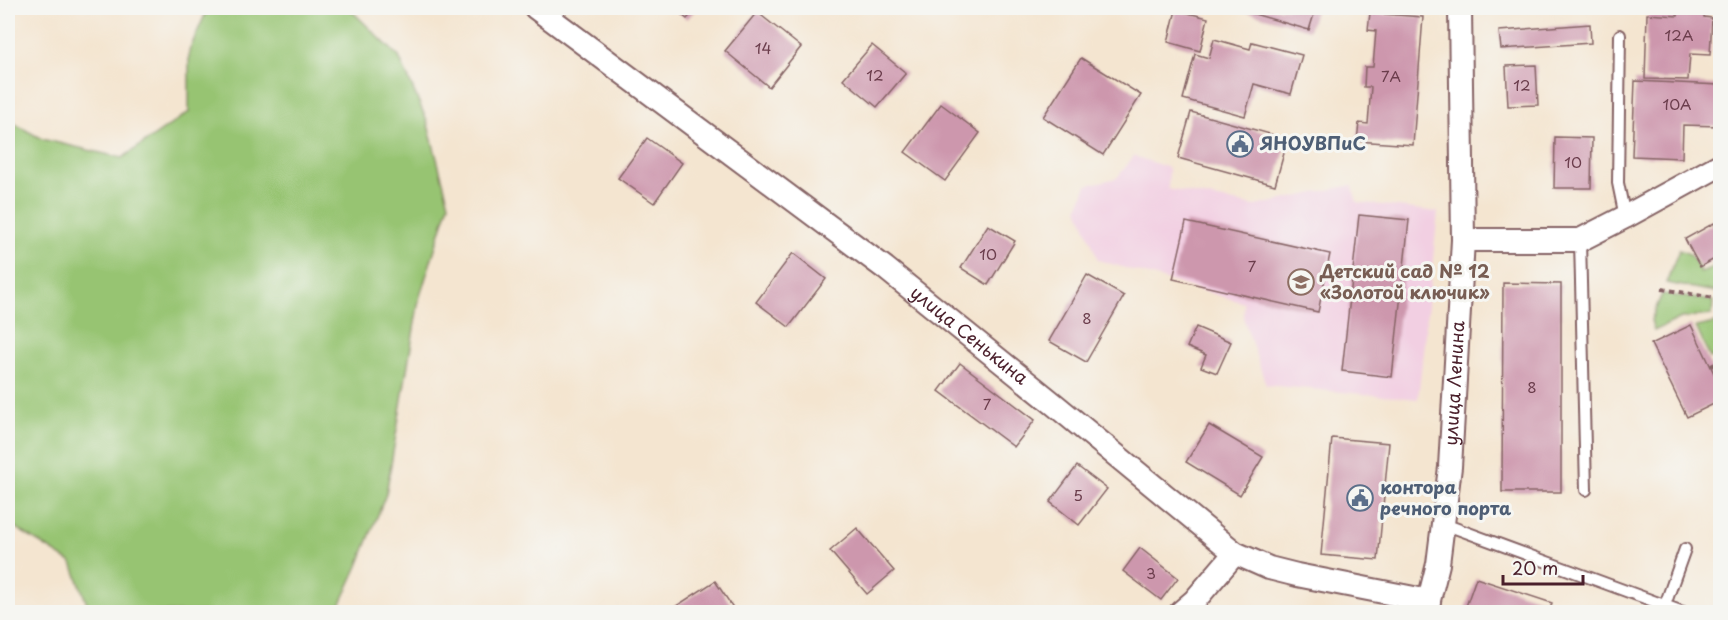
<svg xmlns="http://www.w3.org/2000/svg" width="1728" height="620" font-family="'Playpen Sans',sans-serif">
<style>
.built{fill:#f2cfe2}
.green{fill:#97c472;stroke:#70724e;stroke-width:1.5}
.building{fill:#cd97ad}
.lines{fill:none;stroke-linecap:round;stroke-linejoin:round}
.lane-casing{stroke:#866465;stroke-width:14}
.street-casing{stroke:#866465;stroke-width:26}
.path{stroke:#866465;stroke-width:4;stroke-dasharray:4.5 4.5;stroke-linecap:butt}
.lane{stroke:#fff;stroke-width:10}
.street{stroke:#fff;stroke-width:22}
.labels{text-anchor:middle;stroke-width:6;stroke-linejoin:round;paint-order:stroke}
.number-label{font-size:15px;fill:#6b3d4c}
.service-label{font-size:18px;font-weight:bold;fill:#4e5e75;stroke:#f6f6f2;text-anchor:start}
.education-label{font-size:18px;font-weight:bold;fill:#785e54;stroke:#f6f6f2;text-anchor:start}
.street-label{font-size:18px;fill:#4a1f2b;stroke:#f6f6f2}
</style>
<rect width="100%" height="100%" fill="#f6f6f2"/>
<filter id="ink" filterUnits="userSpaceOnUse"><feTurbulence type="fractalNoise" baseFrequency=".0167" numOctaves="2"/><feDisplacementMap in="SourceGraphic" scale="12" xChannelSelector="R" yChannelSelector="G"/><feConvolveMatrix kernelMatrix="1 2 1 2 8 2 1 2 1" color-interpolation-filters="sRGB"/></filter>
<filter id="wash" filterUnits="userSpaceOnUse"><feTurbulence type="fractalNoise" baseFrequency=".008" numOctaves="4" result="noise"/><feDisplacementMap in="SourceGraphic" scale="24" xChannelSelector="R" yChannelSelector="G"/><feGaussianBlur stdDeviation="1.35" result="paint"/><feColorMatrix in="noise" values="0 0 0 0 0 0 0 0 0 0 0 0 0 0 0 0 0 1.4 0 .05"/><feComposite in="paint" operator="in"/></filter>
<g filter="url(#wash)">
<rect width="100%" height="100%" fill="#f4e5d0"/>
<polygon class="built" points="1134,156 1169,168 1168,189 1255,206 1352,185 1357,202 1438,212 1418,399 1266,385 1243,317 1244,303 1098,260 1078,208 1087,185 1117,178"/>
<g class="green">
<polygon points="208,8 346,8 355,14 399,57 427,121 449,204 419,299 386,494 358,566 337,612 90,612 72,563 8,523 8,120 42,139 122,158 189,112 189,51"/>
<polygon points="1679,250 1690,254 1701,272 1713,267 1720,278 1715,292 1666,283"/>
<polygon points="1662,294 1713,301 1712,315 1681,318 1654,331 1651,320"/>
<polygon points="1715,323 1720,346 1720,354 1710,358 1696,327"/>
</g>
<g id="blocks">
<g class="building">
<polygon points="673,8 697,8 687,19"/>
<polygon points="1234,8 1316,8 1309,30"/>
<polygon points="1679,8 1704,8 1704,17 1712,18 1710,55 1690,54 1688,80 1645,79 1647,14 1678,16"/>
<polygon points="1176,10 1208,18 1200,51 1168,42"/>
<polygon points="757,12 801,47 769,87 725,51"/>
<polygon points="1370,13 1423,17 1413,145 1357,141 1359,123 1368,124 1371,87 1364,87 1365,67 1373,67 1376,31 1368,30"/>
<polygon points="1590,24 1591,43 1501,49 1499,31"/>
<polygon points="1214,39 1250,49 1252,42 1302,55 1291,94 1254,84 1245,116 1183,99 1195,54 1209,58"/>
<polygon points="872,45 906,73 877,107 843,79"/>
<polygon points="1081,58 1141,95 1103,155 1043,117"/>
<polygon points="1536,65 1538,105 1508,106 1506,66"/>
<polygon points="1635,81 1720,85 1720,126 1683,125 1682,158 1632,156"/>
<polygon points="941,104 980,133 945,181 905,152"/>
<polygon points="1191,112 1288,139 1275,185 1178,158"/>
<polygon points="1555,137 1592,138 1591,188 1554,188"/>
<polygon points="647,138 682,163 654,203 618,178"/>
<polygon points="1359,215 1409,220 1392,377 1342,371"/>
<polygon points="1186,222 1330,254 1318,312 1173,279"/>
<polygon points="1714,223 1720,237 1720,256 1700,267 1685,239"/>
<polygon points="988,225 1015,241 988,285 961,268"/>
<polygon points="793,253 826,279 789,327 756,302"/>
<polygon points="1087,275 1124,296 1086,362 1049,341"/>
<polygon points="1503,283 1561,284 1561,492 1502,492"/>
<polygon points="1691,325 1720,386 1720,401 1687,417 1651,344"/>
<polygon points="1196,327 1231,342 1217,373 1201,367 1206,355 1187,347"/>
<polygon points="960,363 1035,420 1014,447 939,391"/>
<polygon points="1209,425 1263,457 1240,495 1186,462"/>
<polygon points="1332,438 1389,443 1378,560 1321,555"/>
<polygon points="1077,466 1107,489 1079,525 1050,502"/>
<polygon points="857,528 894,571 867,594 830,551"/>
<polygon points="1140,548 1178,578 1161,600 1123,571"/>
<polygon points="1476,578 1552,603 1549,612 1464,612"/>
<polygon points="715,581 736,612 667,612"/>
</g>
</g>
</g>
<g filter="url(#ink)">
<use href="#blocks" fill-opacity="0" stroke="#866465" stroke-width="1.5"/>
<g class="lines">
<g class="lane-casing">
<g id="lane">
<polyline points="1620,35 1618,183 1625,217"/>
<polyline points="1580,240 1586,490"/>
<polyline points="1444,524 1683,612"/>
<polyline points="1665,605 1685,549"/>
</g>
</g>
<g class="street-casing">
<g id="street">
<path id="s1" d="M 536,8 L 885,268 L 1055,405 L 1235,553 L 1269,568 L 1297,575 L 1429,601"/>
<polyline points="1463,240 1580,240 1625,217 1720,165"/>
<polyline points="1181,612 1195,600 1235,553"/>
<path id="s2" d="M 1426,612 L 1438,564 L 1450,467 L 1463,240 L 1460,8"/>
</g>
</g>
<g class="path">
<polyline points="1714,263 1720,267"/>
<polyline points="1662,289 1720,299"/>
<polyline points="1711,366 1720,362"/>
</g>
<use href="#lane" class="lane"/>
<use href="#street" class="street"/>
</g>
</g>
<defs>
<g id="civic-ring" transform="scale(1.35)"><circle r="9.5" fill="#f6f6f2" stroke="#5c6f8a" stroke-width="1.5"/><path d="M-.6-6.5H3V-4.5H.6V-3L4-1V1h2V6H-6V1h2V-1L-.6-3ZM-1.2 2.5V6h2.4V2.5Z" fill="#5c6f8a"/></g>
<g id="school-ring" transform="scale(1.35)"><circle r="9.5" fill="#f6f6f2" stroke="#8d6e63" stroke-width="1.5"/><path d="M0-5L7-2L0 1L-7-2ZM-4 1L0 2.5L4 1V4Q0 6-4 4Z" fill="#8d6e63"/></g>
</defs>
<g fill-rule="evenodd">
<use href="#civic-ring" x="1240" y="144"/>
<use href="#school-ring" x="1301" y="282"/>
<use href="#civic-ring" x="1360" y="498"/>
</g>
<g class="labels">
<g class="number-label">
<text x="1679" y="41">12А</text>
<text x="763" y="54">14</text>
<text x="875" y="81">12</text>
<text x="1391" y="82">7А</text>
<text x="1522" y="91">12</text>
<text x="1677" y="110">10А</text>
<text x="1573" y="168">10</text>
<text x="988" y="260">10</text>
<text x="1252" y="272">7</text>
<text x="1087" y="324">8</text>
<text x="1532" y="393">8</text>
<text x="987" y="410">7</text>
<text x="1078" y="501">5</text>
<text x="1151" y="579">3</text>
</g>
<g class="service-label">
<text x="1260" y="150">ЯНОУВПиС</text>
<text x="1380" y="494">контора<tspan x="1380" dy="21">речного порта</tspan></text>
</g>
<g class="education-label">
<text x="1320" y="278">Детский сад № 12<tspan x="1320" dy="21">«Золотой ключик»</tspan></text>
</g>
<g class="street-label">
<text dy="6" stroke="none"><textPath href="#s1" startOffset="543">улица Сенькина</textPath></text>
<text dy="6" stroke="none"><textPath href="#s2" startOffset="231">улица Ленина</textPath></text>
</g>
</g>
<rect width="1728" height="620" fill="none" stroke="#f6f6f2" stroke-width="30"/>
<path d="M1503 575v9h80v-9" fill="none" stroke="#4a1f2b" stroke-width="3"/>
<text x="1512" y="575" font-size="18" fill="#4a1f2b" stroke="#f6f6f2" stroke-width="4.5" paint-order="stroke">20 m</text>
</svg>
